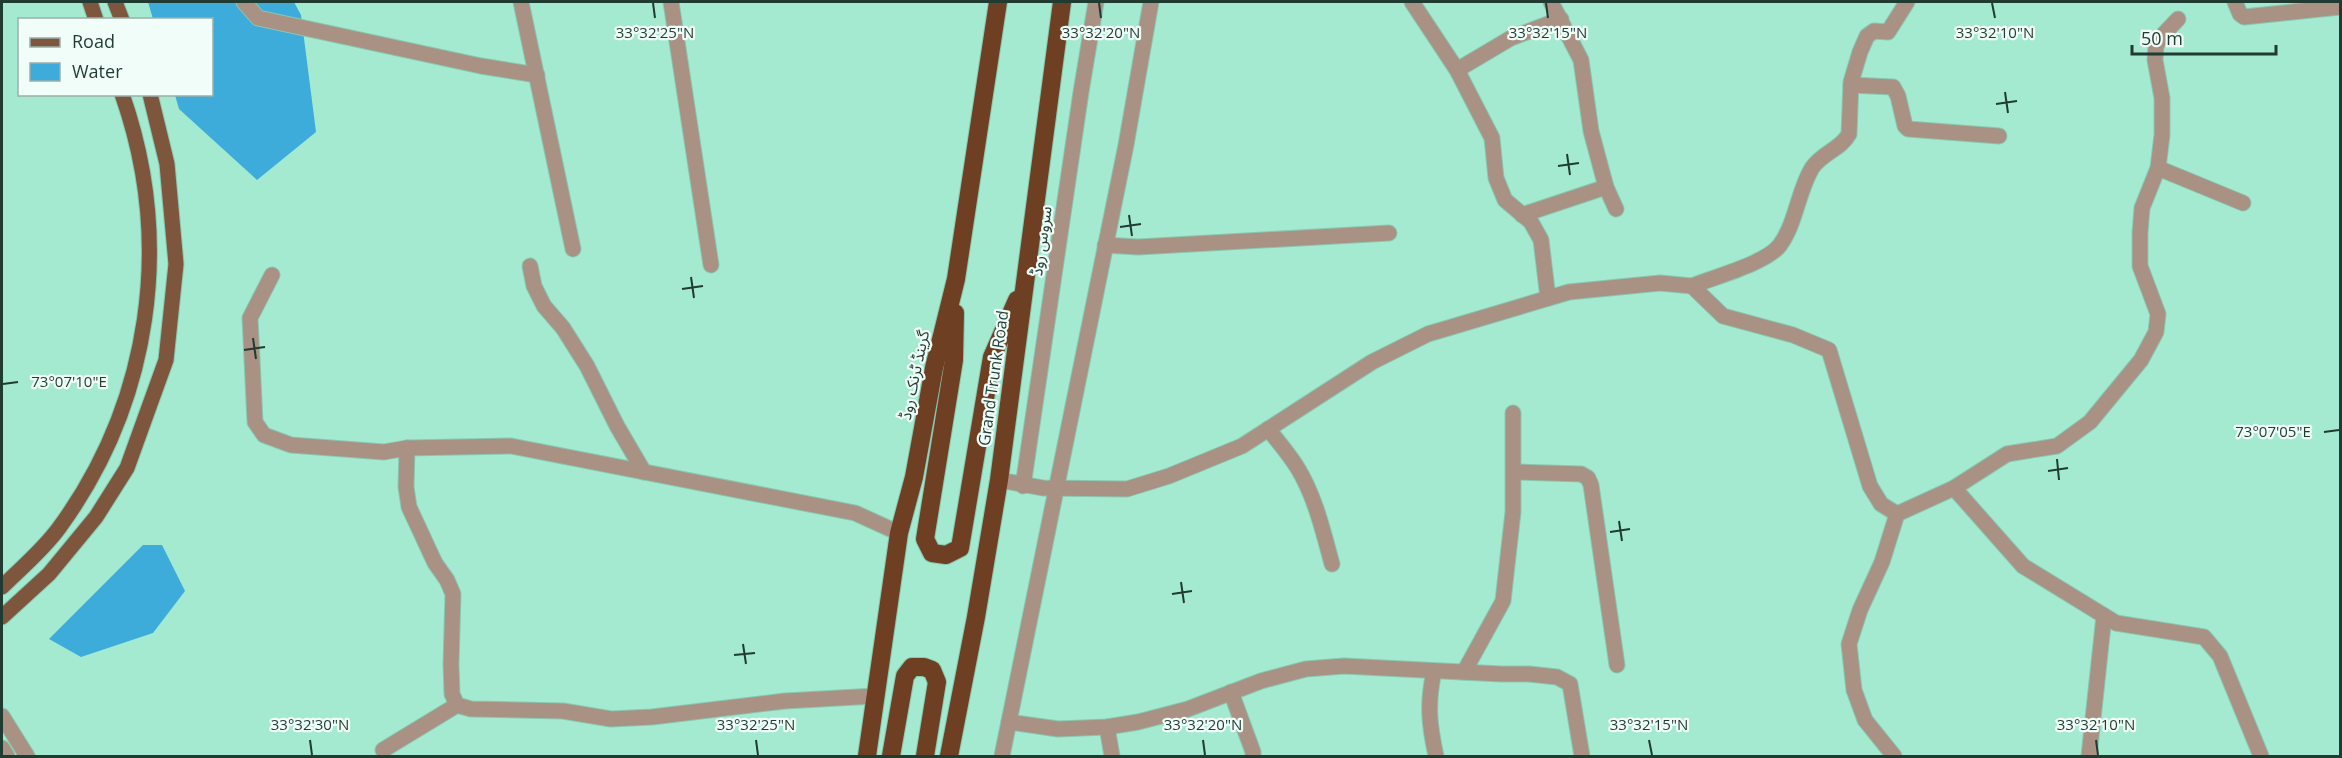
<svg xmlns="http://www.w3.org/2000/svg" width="2342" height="758" font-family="'Open Sans','Noto Sans Arabic',sans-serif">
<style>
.water{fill:#3eacdb}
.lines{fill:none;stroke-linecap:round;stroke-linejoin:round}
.minor-casing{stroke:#89c7b1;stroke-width:17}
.major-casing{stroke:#89c7b1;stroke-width:17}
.highway-casing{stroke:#89c7b1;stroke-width:20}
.minor{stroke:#a99184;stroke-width:15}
.major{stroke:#7e553d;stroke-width:15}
.highway{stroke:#6e3f23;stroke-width:18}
.ticks{fill:none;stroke:#1f3b32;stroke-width:2}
.labels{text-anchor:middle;stroke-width:4.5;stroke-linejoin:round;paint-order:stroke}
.street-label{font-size:16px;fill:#1f3b32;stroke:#f0fdf8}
.ticks-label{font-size:15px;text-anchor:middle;fill:#1f3b32;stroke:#f0fdf8;stroke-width:4.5;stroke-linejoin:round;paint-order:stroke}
</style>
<rect width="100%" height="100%" fill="#a4ead1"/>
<g class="water">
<polygon points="148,2 294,2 301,15 316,132 257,180 179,109 175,95 212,94 212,20 153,19"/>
<polygon points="143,545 162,545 185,591 153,633 81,657 49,639"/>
</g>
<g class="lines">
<g class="minor-casing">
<g id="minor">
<polyline points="244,2 258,18 481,66 537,75"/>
<polyline points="521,2 573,249"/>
<polyline points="671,2 711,265"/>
<polyline points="1412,2 1457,70 1492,138 1496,178 1505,200 1531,222 1541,240 1548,298"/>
<polyline points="1551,2 1581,60 1591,131 1606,187 1616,209"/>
<polyline points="2235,2 2240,14 2244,17 2340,7"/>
<polyline points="1457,70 1511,38 1561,19"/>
<polyline points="1851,85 1893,87 1898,96 1905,126 1908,129 1999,136"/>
<polyline points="2158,168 2243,203"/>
<polyline points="1522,215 1606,187"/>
<polyline points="1105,245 1138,247 1389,233"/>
<polyline points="530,266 534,286 544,306 563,328 587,366 617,426 644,472"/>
<polyline points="272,275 250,318 255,422 264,435 291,445 384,452 407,448 511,446 855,513 899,533"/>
<path d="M 1692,286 C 1714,277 1767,263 1780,245 C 1796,223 1798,191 1812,168 C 1822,153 1841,149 1849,134 L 1851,82 L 1860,52 L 1867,36 L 1874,31 L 1888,32 L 1907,2"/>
<path d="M 1268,429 C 1278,441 1288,453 1297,467 C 1315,496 1323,531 1332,564"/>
<polyline points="407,448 406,487 409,507 435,563 447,580 453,594 451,664 452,694 457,705 471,709 563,711 611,719 652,717 785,701 875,696"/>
<polyline points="1514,472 1581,474 1588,478 1591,485 1617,665"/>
<polyline points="999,480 1043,488 1127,489 1169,476 1242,446 1372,362 1428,334 1569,292 1660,283 1692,286 1723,316 1793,335 1829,350 1870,486 1881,504 1897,514"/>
<polyline points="1023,486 1081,92 1096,2"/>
<polyline points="1954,488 2023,566 2116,623 2204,637 2220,656 2261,756"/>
<path d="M 1434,671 C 1427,704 1429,724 1436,756"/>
<polyline points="1464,672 1503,601 1513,512 1513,413"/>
<polyline points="1231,692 1253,752 1253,756"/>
<polyline points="2,716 27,756"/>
<polyline points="1009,722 1058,729 1107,727 1138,722 1188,709 1261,681 1306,669 1344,666 1501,674 1529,674 1557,677 1570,684 1582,756"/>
<polyline points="1107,727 1112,756"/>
<polyline points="2,748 7,756"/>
<polyline points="383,750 457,705"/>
<polyline points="1002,756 1126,145 1151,2"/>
<polyline points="1894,756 1865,720 1854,690 1849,644 1860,610 1882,562 1897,514 1954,488 2007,454 2057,446 2090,422 2141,360 2156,332 2158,314 2140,266 2140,233 2142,208 2158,168 2162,135 2162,98 2155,60 2156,46 2161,37 2178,19"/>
<polyline points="2089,756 2104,616"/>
</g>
</g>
<g class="major-casing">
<g id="major">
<polyline points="90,2 96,20"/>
<polyline points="115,2 122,20"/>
<path d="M 2,587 C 21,568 43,550 59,528 C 151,402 174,242 122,94"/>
<polyline points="2,617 49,574 96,517 127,468 166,360 176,264 167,164 150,94"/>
</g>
</g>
<g class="highway-casing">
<g id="highway">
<polyline points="955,313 954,360 925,539 932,553 946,555 960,548 992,357 1017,300"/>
<polyline points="867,756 899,533 914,477 934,368 956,279 998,2"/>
<polyline points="891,756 905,676 912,667 924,667 932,670 937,682 925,756"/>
<polyline points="949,756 976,617 999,480 1062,2"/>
</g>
</g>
<use href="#minor" class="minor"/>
<use href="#major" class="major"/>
<use href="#highway" class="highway"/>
</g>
<path class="ticks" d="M 653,3 L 655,18M 1099,3 L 1101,18M 1546,3 L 1548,18M 1992,3 L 1995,18M 2005,92 L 2008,113M 1996,104 L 2017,101M 1567,154 L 1570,175M 1558,166 L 1579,163M 1129,215 L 1132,236M 1120,227 L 1141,224M 691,277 L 694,298M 682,289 L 703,286M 253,338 L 256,359M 244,350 L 265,347M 3,384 L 18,382M 2324,432 L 2339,430M 2057,459 L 2059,480M 2048,471 L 2068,468M 1619,521 L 1622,541M 1610,532 L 1630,529M 1181,582 L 1184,603M 1172,594 L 1192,591M 743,644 L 746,664M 734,655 L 755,653M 310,740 L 312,755M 756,740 L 758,755M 1203,740 L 1205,755M 1649,740 L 1652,755M 2096,740 L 2098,755"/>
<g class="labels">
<g class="street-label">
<text transform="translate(1041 241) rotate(-82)" y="6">سروس روڈ</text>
<text transform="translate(914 375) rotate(-78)" y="6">گرینڈ ٹرنک روڈ</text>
<text transform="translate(993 378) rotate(-82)" y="6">Grand Trunk Road</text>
</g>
</g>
<g class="ticks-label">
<text x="655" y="38">33°32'25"N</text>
<text x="1101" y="38">33°32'20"N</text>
<text x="1548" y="38">33°32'15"N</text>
<text x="1995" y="38">33°32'10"N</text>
<text x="69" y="387">73°07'10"E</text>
<text x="2273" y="437">73°07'05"E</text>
<text x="310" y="730">33°32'30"N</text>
<text x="756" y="730">33°32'25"N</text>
<text x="1203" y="730">33°32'20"N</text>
<text x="1649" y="730">33°32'15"N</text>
<text x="2096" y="730">33°32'10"N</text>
</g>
<rect width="2342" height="758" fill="none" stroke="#1f3b32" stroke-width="6"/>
<rect x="18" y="18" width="195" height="78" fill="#f0fdf8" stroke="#9cafa9" stroke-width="1.5"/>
<rect x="30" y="38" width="30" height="9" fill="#7e553d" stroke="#9cafa9" stroke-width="1.5"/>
<text x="72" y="48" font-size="18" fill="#1f3b32">Road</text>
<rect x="30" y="63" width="30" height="18" fill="#3eacdb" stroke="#9cafa9" stroke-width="1.5"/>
<text x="72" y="78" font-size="18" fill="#1f3b32">Water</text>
<path d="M2132 45v9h144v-9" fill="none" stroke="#1f3b32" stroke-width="3"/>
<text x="2141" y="45" font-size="18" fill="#1f3b32" stroke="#f0fdf8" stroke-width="4.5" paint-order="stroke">50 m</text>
</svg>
